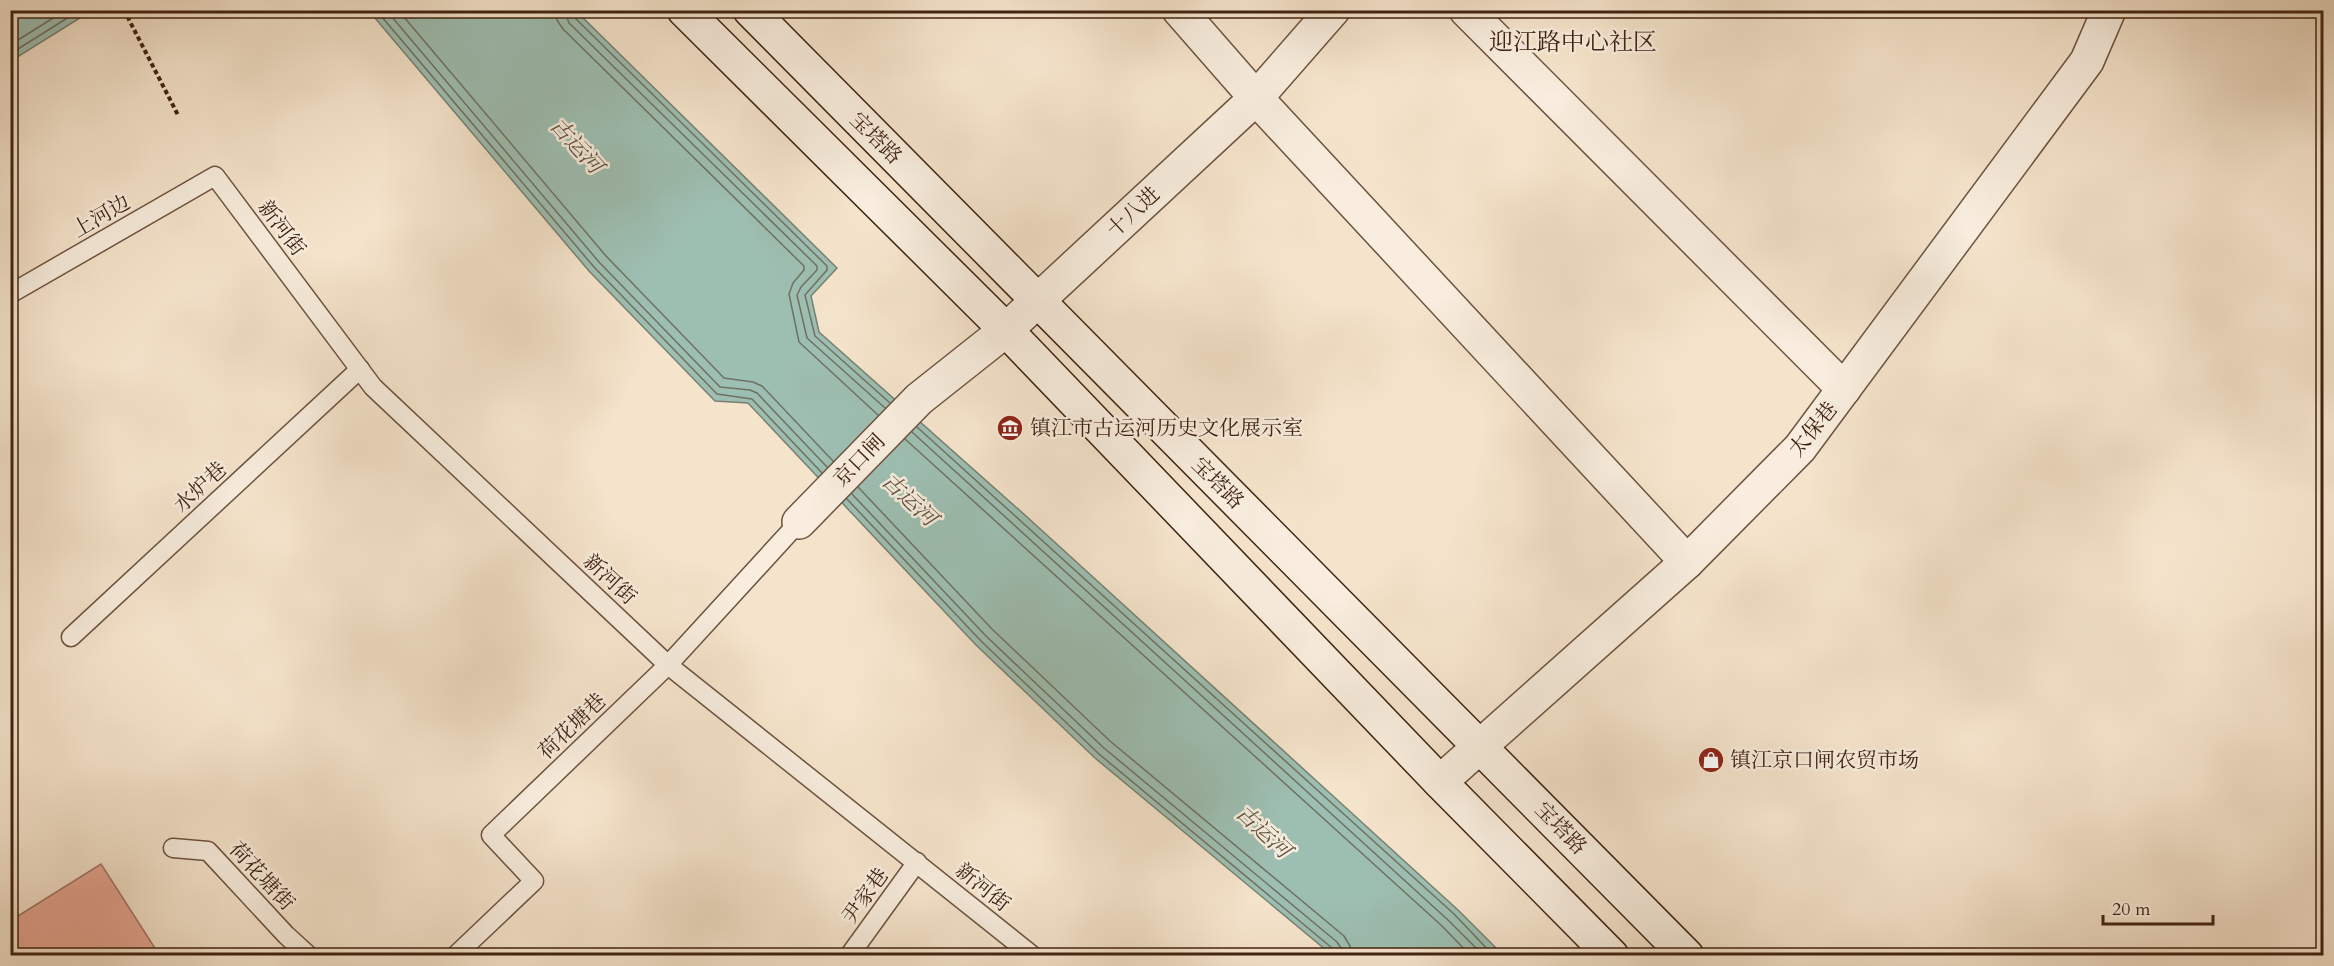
<svg xmlns="http://www.w3.org/2000/svg" width="2334" height="966" font-family="Cardo,'Noto Serif SC',serif">
<style>
.water{fill:#9dbfb2;stroke:#788172;stroke-width:1.5}
.lines{fill:none;stroke-linecap:round;stroke-linejoin:round}
.shore{stroke:#6f7162;stroke-width:1.5}
.building{fill:#e6a692;stroke:#a17466;stroke-width:1.5}
.service-casing{stroke:#6e5340;stroke-width:21}
.minor-casing{stroke:#6e5340;stroke-width:36}
.tertiary-casing{stroke:#6e5340;stroke-width:36}
.secondary-casing{stroke:#412312;stroke-width:36}
.path{stroke:#412312;stroke-width:4;stroke-dasharray:4.5 3;stroke-linecap:butt}
.service{stroke:#f8edde;stroke-width:18}
.minor{stroke:#f8edde;stroke-width:33}
.tertiary{stroke:#f8edde;stroke-width:33}
.secondary{stroke:#f8edde;stroke-width:33}
.labels{text-anchor:middle;stroke-width:5;stroke-linejoin:round;paint-order:stroke}
.street-label{font-size:21px;fill:#412312;stroke:#f8edde}
.poi-label{font-size:21px;fill:#412312;stroke:#f8edde;text-anchor:start}
.water-label{font-size:22px;font-style:italic;fill:#5d5242;stroke:#f8edde}
.quarter-label{font-size:24px;fill:#412312;stroke:#f8edde}
</style>
<rect width="100%" height="100%" fill="#f5e4cc"/>
<filter id="stains"><feTurbulence type="fractalNoise" baseFrequency=".00333" numOctaves="4"/><feColorMatrix values="0 0 0 0 .2 0 0 0 0 .09 0 0 0 0 .02 0 0 0 .5 -.17"/></filter>
<radialGradient id="worn" r=".72"><stop offset=".6" stop-color="#630" stop-opacity="0"/><stop offset="1" stop-color="#630" stop-opacity=".3"/></radialGradient>
<g class="water">
<polygon points="11,10 91,10 91,11 11,61"/>
<polygon points="369,11 576,11 837,268 811,296 819,332 1026,516 1458,910 1503,955 1332,955 1095,758 976,645 748,403 715,401 589,271"/>
</g>
<g class="lines">
<g class="shore">
<polyline points="376,10 594,267 717,394 752,399 822,473"/>
<polyline points="386,10 599,262 720,387 750,390 757,393 827,467"/>
<polyline points="398,10 606,256 724,378 753,382 762,386 833,461"/>
<polyline points="555,10 557,20 563,29 804,266 804,270 793,283 789,294 799,342 878,415"/>
<polyline points="564,10 569,23 817,266 817,270 801,287 797,295 807,338 885,408"/>
<polyline points="572,10 574,17 827,266 827,270 805,295 815,336 890,403"/>
<polyline points="10,45 66,10"/>
<polyline points="10,54 80,10"/>
<polyline points="917,427 1454,914 1494,956"/>
<polyline points="912,432 1448,920 1484,956"/>
<polyline points="905,439 1442,926 1471,956"/>
<polyline points="858,487 992,629 1110,741 1344,936 1350,946 1351,956"/>
<polyline points="852,494 986,636 1104,748 1337,942 1341,948 1342,956"/>
<polyline points="847,499 981,641 1099,754 1332,948 1335,956"/>
</g>
</g>
<polygon class="building" points="101,864 160,956 10,956 10,921"/>
<g class="lines">
<g class="service-casing">
<g id="service">
<polyline points="10,294 215,176 373,387 668,665 1033,956"/>
<polyline points="71,637 360,369"/>
<polyline points="173,848 208,851 286,935 309,956"/>
<polyline points="455,956 534,881 491,835 668,665 799,522"/>
<polyline points="849,956 917,862"/>
</g>
</g>
<g class="minor-casing">
<g id="minor">
<polyline points="1179,10 1256,98 1687,562"/>
<polyline points="1466,10 1844,389"/>
</g>
</g>
<g class="tertiary-casing">
<g id="tertiary">
<polyline points="799,522 919,399 1006,330 1256,98 1333,10"/>
<polyline points="1440,782 1687,562 1800,448 2087,61 2109,10"/>
</g>
</g>
<g class="secondary-casing">
<g id="secondary">
<polyline points="684,10 1006,330 1440,782 1612,956"/>
<polyline points="750,10 1687,956"/>
</g>
</g>
<polyline class="path" points="124,10 178,115"/>
<use href="#service" class="service"/>
<use href="#minor" class="minor"/>
<use href="#tertiary" class="tertiary"/>
<use href="#secondary" class="secondary"/>
</g>
<defs>
<g id="museum-disc" transform="scale(1.35)"><circle r="9.5" fill="#8f2418" stroke="#f8edde"/><path d="M0-6L6-3V-2H-6V-3ZM-5-1h2V3h-2ZM-1-1h2V3h-2ZM3-1h2V3H3ZM-6 4H6V6H-6Z" fill="#fff"/></g>
<g id="shop-disc" transform="scale(1.35)"><circle r="9.5" fill="#8f2418" stroke="#f8edde"/><path d="M-5-2.5h2.3a2.7 3.5 0 0 1 5.4 0H5L5.5 6h-11ZM-1.5-2.5h3a1.5 2.3 0 0 0-3 0Z" fill="#fff"/></g>
</defs>
<g fill-rule="evenodd">
<use href="#museum-disc" x="1010" y="428"/>
<use href="#shop-disc" x="1711" y="760"/>
</g>
<g class="labels">
<g class="street-label">
<text transform="translate(876 138) rotate(45)" y="7">宝塔路</text>
<text transform="translate(1133 212) rotate(-43)" y="7">十八进</text>
<text transform="translate(101 216) rotate(-30)" y="7">上河边</text>
<text transform="translate(282 228) rotate(53)" y="7">新河街</text>
<text transform="translate(1813 429) rotate(-51)" y="7">太保巷</text>
<text transform="translate(859 460) rotate(-46)" y="7">京口闸</text>
<text transform="translate(1218 483) rotate(45)" y="7">宝塔路</text>
<text transform="translate(200 487) rotate(-43)" y="7">水炉巷</text>
<text transform="translate(610 579) rotate(43)" y="7">新河街</text>
<text transform="translate(572 726) rotate(-44)" y="7">荷花塘巷</text>
<text transform="translate(1561 828) rotate(46)" y="7">宝塔路</text>
<text transform="translate(262 876) rotate(47)" y="7">荷花塘街</text>
<text transform="translate(983 887) rotate(39)" y="7">新河街</text>
<text transform="translate(865 896) rotate(-54)" y="7">尹家巷</text>
</g>
<g class="poi-label">
<text x="1030" y="435">镇江市古运河历史文化展示室</text>
<text x="1730" y="767">镇江京口闸农贸市场</text>
</g>
<g class="water-label">
<text transform="translate(577 145) rotate(48)" y="8">古运河</text>
<text transform="translate(910 499) rotate(43)" y="8">古运河</text>
<text transform="translate(1264 831) rotate(43)" y="8">古运河</text>
</g>
<g class="quarter-label">
<text x="1573" y="50">迎江路中心社区</text>
</g>
</g>
<rect width="2334" height="966" fill="none" stroke="#f5e4cc" stroke-width="36"/>
<rect x="12" y="12" width="2310" height="942" fill="none" stroke="#412312" stroke-width="3"/>
<rect x="18" y="18" width="2298" height="930" fill="none" stroke="#412312" stroke-width="1.5"/>
<path d="M2103 915v9h110v-9" fill="none" stroke="#412312" stroke-width="3"/>
<text x="2112" y="915" font-size="18" fill="#412312" stroke="#f8edde" stroke-width="4.5" paint-order="stroke">20 m</text>
<rect width="100%" height="100%" filter="url(#stains)"/>
<rect width="100%" height="100%" fill="url(#worn)"/>
</svg>
